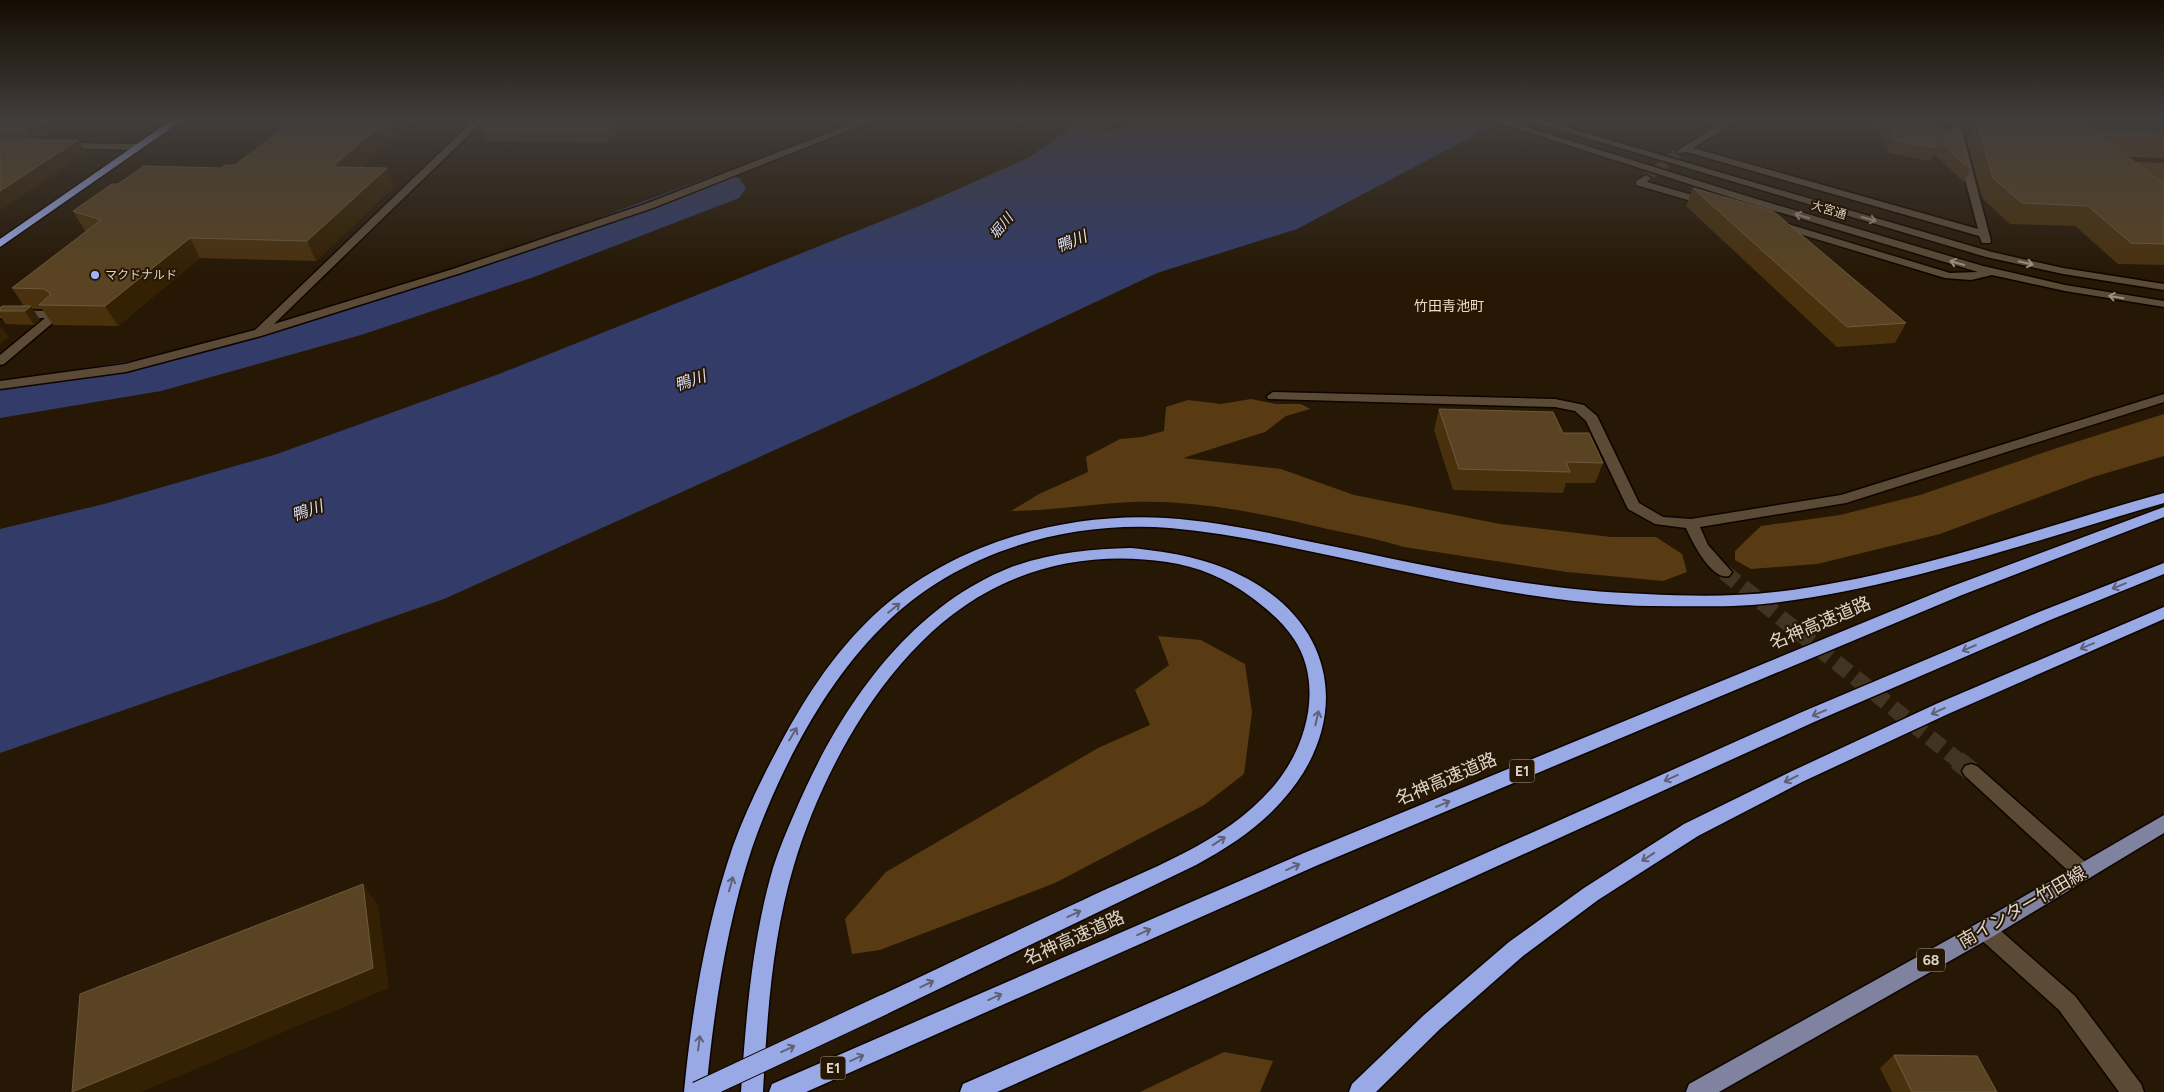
<svg xmlns="http://www.w3.org/2000/svg" width="2164" height="1092" font-family="Figtree,'Noto Sans JP',sans-serif">
<style>
.green{fill:#583b12}
.water{fill:#333c69}
.pier{fill:#261805}
.lines{fill:none;stroke-linecap:round;stroke-linejoin:round}
.river{fill:#333c69;fill-rule:evenodd}
.minor-tunnel-far2{stroke:#423422;stroke-width:10;stroke-dasharray:10 5;stroke-linecap:butt}
.minor-tunnel-far1{stroke:#423422;stroke-width:16;stroke-dasharray:16 8;stroke-linecap:butt}
.minor-tunnel{stroke:#423422;stroke-width:20;stroke-dasharray:20 10;stroke-linecap:butt}
.minor-casing{stroke:#0e0400;stroke-width:3}
.major-casing{stroke:#0e0400;stroke-width:3}
.highway-casing{stroke:#0e0400;stroke-width:3}
.minor{fill:#5b4b36;fill-rule:evenodd}
.major{fill:#8083a0;fill-rule:evenodd}
.highway{fill:#99a9e6;fill-rule:evenodd}
.highway-bridge-casing{stroke:#0e0400;stroke-width:22;stroke-linecap:butt}
.highway-bridge{stroke:#99a9e6;stroke-width:20}
.wall{fill:#49310e}
.shaded-wall{fill:#342002}
.building{fill:#594322;stroke:#6e5a3c}
.oneway{stroke:#9c907f}
.oneway2{stroke:#606076}
.poi-dot{fill:#a0b3fd;stroke:#261805;stroke-width:2}
.labels{text-anchor:middle;stroke-width:4;stroke-linejoin:round;paint-order:stroke}
.far-street-label{font-size:12px;fill:#ded4c8;stroke:#261805}
.far-poi-label{font-size:12px;fill:#ded4c8;stroke:#261805;text-anchor:start}
.far-water-label{font-size:14px;font-style:italic;fill:#d5ddfc;stroke:#261805}
.far-neighbourhood-label{font-size:14px;fill:#efdbc3;stroke:#261805}
.shield{fill:#261805;stroke:#a79c8e;stroke-width:1}
.shield-label{font-size:14px;font-weight:bold;fill:#ded4c8}
.water-label{font-size:16px;font-style:italic;fill:#d5ddfc;stroke:#261805}
.near-street-label{font-size:18px;fill:#ded4c8;stroke:#261805}
</style>
<rect width="100%" height="100%" fill="#261805"/>
<g class="green">
<polygon points="2064,128 2164,131 2164,158 2102,156"/>
<polygon points="2113,161 2164,163 2164,191"/>
<path d="M 1251,399 L 1276,404 L 1301,404 L 1310,409 L 1286,416 L 1265,432 L 1183,458 L 1281,469 L 1354,495 L 1500,524 L 1611,537 L 1656,537 L 1682,554 L 1687,572 L 1663,581 L 1567,572 L 1404,547 C 1378,539 1351,534 1323,528 C 1261,513 1196,500 1132,502 C 1091,504 1051,511 1011,511 L 1039,494 L 1088,472 L 1086,457 L 1120,439 L 1142,437 L 1164,431 L 1166,407 L 1188,400 L 1221,404 Z"/>
<polygon points="2164,414 2164,456 2093,477 1940,534 1817,564 1751,569 1735,560 1735,551 1761,526 1840,515 1920,495 2060,447"/>
<polygon points="1158,636 1201,640 1245,664 1252,712 1244,774 1204,805 1055,883 880,950 852,954 845,919 886,872 1098,748 1150,725 1135,690 1169,665"/>
<polygon points="1224,1052 1273,1061 1260,1092 1140,1092"/>
</g>
<polygon class="water" points="1078,119 1116,119 1101,132 1163,119 1505,119 1297,229 1157,273 915,387 444,599 0,753 0,529 104,504 277,454 499,374 922,205 1028,158 1067,131"/>
<polygon class="pier" points="1454,119 1507,119 1490,130"/>
<g class="lines">
<polygon class="river" points="723,174 739,178 746,188 739,198 534,277 361,335 161,391 0,418 0,382 156,357 323,311 498,255 707,178"/>
<polyline class="minor-tunnel-far2" points="1646,178 1681,151"/>
<polyline class="minor-tunnel-far1" points="1724,572 1959,761"/>
<polyline class="minor-tunnel" points="1957,760 1971,771"/>
<g class="minor-casing">
<g id="minor">
<polygon points="475,119 485,119 274,324 453,269 645,204 864,119 877,119 653,208 461,273 261,336 126,372 0,389 0,381 125,364 255,330"/>
<polygon points="1487,119 1501,119 1750,197 1983,266 2065,285 2164,301 2164,307 2065,291 1992,275 1971,280 1945,278 1770,225 1769,223 1774,220 1778,221 1950,273 1978,272 1742,201"/>
<polygon points="1523,119 1538,119 1992,252 2063,268 2164,284 2164,290 2063,274 1986,257"/>
<polygon points="1728,119 1739,119 1693,148 1978,229 1949,119 1959,119 1991,241 1990,243 1982,243 1979,236 1687,152 1679,153 1677,151"/>
<polygon points="61,143 139,144 144,147 139,150 58,148 56,146"/>
<polygon points="1646,175 1651,178 1647,182 1713,201 1714,203 1709,206 1636,185 1636,181"/>
<polygon points="0,310 56,311 62,315 4,364 0,365 0,355 45,318 0,318"/>
<path d="M 1273,392 L 1555,399 L 1584,405 L 1597,416 L 1639,503 L 1663,517 L 1691,519 L 1841,495 L 2164,394 L 2164,402 L 1846,503 L 1700,527 L 1708,545 L 1732,572 L 1729,576 C 1712,581 1692,542 1686,528 L 1655,524 L 1628,509 L 1586,421 L 1575,411 L 1555,407 L 1268,399 L 1267,396 Z"/>
<polygon points="1971,764 1977,766 2090,866 2093,872 2090,878 2083,880 2076,878 1965,776 1962,771 1965,766"/>
<polygon points="1985,921 1992,923 2075,996 2141,1084 2144,1092 2119,1092 2059,1010 1978,937 1975,930 1978,923"/>
</g>
</g>
<g class="major-casing">
<polygon id="major" points="2164,815 2164,833 1992,937 1719,1092 1686,1092 1689,1084 1978,923"/>
</g>
<g class="highway-casing">
<g id="highway">
<polygon points="173,119 184,119 0,247 0,239"/>
<path d="M 2164,493 L 2164,503 C 2039,539 1910,585 1780,602 C 1738,608 1694,606 1652,606 C 1547,604 1444,580 1342,558 C 1285,546 1228,533 1170,528 C 1067,520 956,552 882,627 C 840,669 810,718 784,771 C 772,796 761,822 752,848 C 726,927 714,1009 706,1092 L 684,1092 C 692,1009 706,925 733,846 C 745,813 760,782 776,752 C 802,702 832,655 873,616 C 950,544 1062,512 1166,518 C 1225,522 1283,536 1341,548 C 1441,569 1542,591 1645,594 C 1688,596 1732,597 1775,592 C 1906,577 2037,528 2164,493 Z"/>
<polygon points="2164,507 2164,517 1962,595 1318,865 806,1092 769,1092 772,1084 1304,853 1950,587"/>
<path d="M 1131,548 C 1172,552 1211,559 1248,579 C 1340,629 1350,727 1281,802 C 1257,829 1227,848 1196,865 L 891,1012 L 883,1015 L 875,1012 L 872,1005 L 875,998 C 945,965 1014,932 1083,900 C 1150,868 1229,842 1277,782 C 1308,743 1323,683 1294,639 C 1283,622 1267,609 1251,597 C 1227,579 1197,566 1167,562 C 1106,553 1044,561 989,591 C 893,642 824,764 794,865 C 772,938 767,1017 763,1092 L 741,1092 C 746,1017 752,940 773,868 C 779,849 787,830 795,812 C 837,713 905,610 1009,568 C 1048,553 1090,549 1131,548 Z"/>
<polygon points="2164,563 2164,574 2050,620 1814,722 1199,1002 997,1092 960,1092 963,1084 1184,988 1802,712 2039,612"/>
<polygon points="2164,607 2164,619 1948,714 1802,782 1698,836 1598,900 1523,956 1440,1029 1376,1092 1349,1092 1352,1084 1424,1015 1509,942 1584,888 1684,824 1790,772 1936,704"/>
</g>
</g>
<use href="#minor" class="minor"/>
<use href="#major" class="major"/>
<use href="#highway" class="highway"/>
<g class="highway-bridge-casing">
<polyline id="highway-bridge" points="697,1092 883,1005"/>
</g>
<use href="#highway-bridge" class="highway-bridge"/>
</g>
<g class="wall">
<polygon points="0,119 78,120 80,124 36,140 86,153 0,210"/>
<polygon points="415,119 361,168 394,187 316,261 200,258 118,326 53,325 42,309 32,309 40,320 34,325 6,324 0,316 0,308 24,306 12,288 87,231 85,231 73,211 118,184 235,165"/>
<polygon points="628,119 609,143 487,141 482,130"/>
<polygon points="1874,119 1933,119 1934,130 1970,169 1964,182 1934,154 1930,161 1890,153"/>
<polygon points="1977,123 2164,184 2164,265 2118,264 2075,226 2010,224 1982,198 1967,142"/>
<polygon points="1693,188 1906,323 1895,343 1837,347 1686,206"/>
<polygon points="1439,409 1563,433 1603,463 1595,483 1566,483 1563,493 1453,490 1434,430"/>
<polygon points="1894,1055 1997,1092 1892,1092 1880,1068"/>
</g>
<g class="shaded-wall">
<polygon points="51,119 79,119 78,120 80,124 32,141 25,129"/>
<polygon points="388,119 415,119 340,186 332,167"/>
<polygon points="616,119 628,119 609,143 606,132"/>
<polygon points="78,140 86,153 0,210 0,191"/>
<polygon points="387,168 394,187 316,261 307,241"/>
<polygon points="190,238 200,258 118,326 105,306"/>
<polygon points="31,306 40,320 34,325 25,311"/>
<polygon points="2,327 9,337 0,344 0,329"/>
<polygon points="363,884 378,905 389,988 141,1092 72,1092"/>
</g>
<g class="building">
<polygon points="0,119 51,119 25,129 0,129"/>
<polygon points="295,119 388,119 332,167 387,168 307,241 190,238 105,306 39,305 51,294 44,289 12,288 101,220 73,211 112,184 118,184 144,166 221,168 225,165 235,165"/>
<polygon points="493,119 616,119 606,132 482,130"/>
<polygon points="1885,119 1933,119 1934,130 1959,130 1970,169 1935,138 1936,148 1896,141"/>
<polygon points="1977,123 2087,126 2164,184 2164,244 2131,243 2088,206 2022,203 1993,178"/>
<polygon points="0,140 78,140 0,191"/>
<polygon points="1693,188 1773,211 1906,323 1847,327"/>
<polygon points="2,306 31,306 25,311 0,311 0,308"/>
<polygon points="1439,409 1553,412 1563,433 1589,433 1603,463 1566,462 1570,472 1459,469"/>
<polygon points="363,884 373,968 72,1092 80,994"/>
<polygon points="1894,1055 1977,1056 1997,1092 1912,1092"/>
</g>
<defs><path id="oneway-shaft" d="M-6 0H5M1.5-3L5.5 0L1.5 3" fill="none" stroke-width="1.6" stroke-linecap="round" stroke-linejoin="round" transform="scale(1.25)"/></defs>
<g class="oneway">
<use href="#oneway-shaft" transform="translate(1802 216) rotate(-163)"/>
<use href="#oneway-shaft" transform="translate(1869 219) rotate(16)"/>
<use href="#oneway-shaft" transform="translate(1957 263) rotate(-164)"/>
<use href="#oneway-shaft" transform="translate(2026 263) rotate(13)"/>
<use href="#oneway-shaft" transform="translate(2116 297) rotate(-170)"/>
</g>
<g class="oneway2">
<use href="#oneway-shaft" transform="translate(2119 586) rotate(158)"/>
<use href="#oneway-shaft" transform="translate(894 608) rotate(-39)"/>
<use href="#oneway-shaft" transform="translate(2087 646) rotate(157)"/>
<use href="#oneway-shaft" transform="translate(1969 648) rotate(157)"/>
<use href="#oneway-shaft" transform="translate(1938 711) rotate(155)"/>
<use href="#oneway-shaft" transform="translate(1819 713) rotate(157)"/>
<use href="#oneway-shaft" transform="translate(1317 718) rotate(-77)"/>
<use href="#oneway-shaft" transform="translate(793 734) rotate(-59)"/>
<use href="#oneway-shaft" transform="translate(1671 778) rotate(156)"/>
<use href="#oneway-shaft" transform="translate(1791 779) rotate(154)"/>
<use href="#oneway-shaft" transform="translate(1443 804) rotate(-23)"/>
<use href="#oneway-shaft" transform="translate(1219 841) rotate(-33)"/>
<use href="#oneway-shaft" transform="translate(1648 857) rotate(147)"/>
<use href="#oneway-shaft" transform="translate(1293 867) rotate(-24)"/>
<use href="#oneway-shaft" transform="translate(731 884) rotate(-74)"/>
<use href="#oneway-shaft" transform="translate(1074 914) rotate(-25)"/>
<use href="#oneway-shaft" transform="translate(1144 932) rotate(-24)"/>
<use href="#oneway-shaft" transform="translate(927 984) rotate(-26)"/>
<use href="#oneway-shaft" transform="translate(995 997) rotate(-24)"/>
<use href="#oneway-shaft" transform="translate(699 1043) rotate(-83)"/>
<use href="#oneway-shaft" transform="translate(788 1049) rotate(-25)"/>
<use href="#oneway-shaft" transform="translate(857 1058) rotate(-24)"/>
</g>
<linearGradient id="sky" x2="0" y2="1"><stop stop-color="#150d03"/><stop offset="0.44" stop-color="#413d3b"/><stop offset="1" stop-color="#413d3b" stop-opacity="0"/></linearGradient>
<rect width="2164" height="272" fill="url(#sky)"/>
<circle class="poi-dot" cx="95" cy="275" r="5"/>
<g class="labels">
<g class="far-street-label">
<text transform="translate(1829 210) rotate(17)" y="4">大宮通</text>
</g>
<g class="far-poi-label">
<text x="105" y="279">マクドナルド</text>
</g>
<g class="far-water-label">
<text transform="translate(1001 226) rotate(-50)" y="5">堀川</text>
</g>
<g class="far-neighbourhood-label">
<text x="1449" y="311">竹田青池町</text>
</g>
<g class="shield">
<rect x="1509.5" y="759.5" width="25" height="23" rx="4"/>
<rect x="1917" y="948.5" width="28" height="23" rx="4"/>
<rect x="820.5" y="1056.5" width="25" height="23" rx="4"/>
</g>
<g class="shield-label">
<text x="1522" y="776">E1</text>
<text x="1931" y="965">68</text>
<text x="833" y="1073">E1</text>
</g>
<g class="water-label">
<text transform="translate(1071 241) rotate(-22)" y="6">鴨川</text>
<text transform="translate(690 380) rotate(-19)" y="6">鴨川</text>
<text transform="translate(307 510) rotate(-19)" y="6">鴨川</text>
</g>
<g class="near-street-label">
<text transform="translate(1820 623) rotate(-23)" y="6">名神高速道路</text>
<text transform="translate(1446 779) rotate(-23)" y="6">名神高速道路</text>
<text transform="translate(2022 907) rotate(-30)" y="6">南インター竹田線</text>
<text transform="translate(1074 938) rotate(-24)" y="6">名神高速道路</text>
</g>
</g>
</svg>
